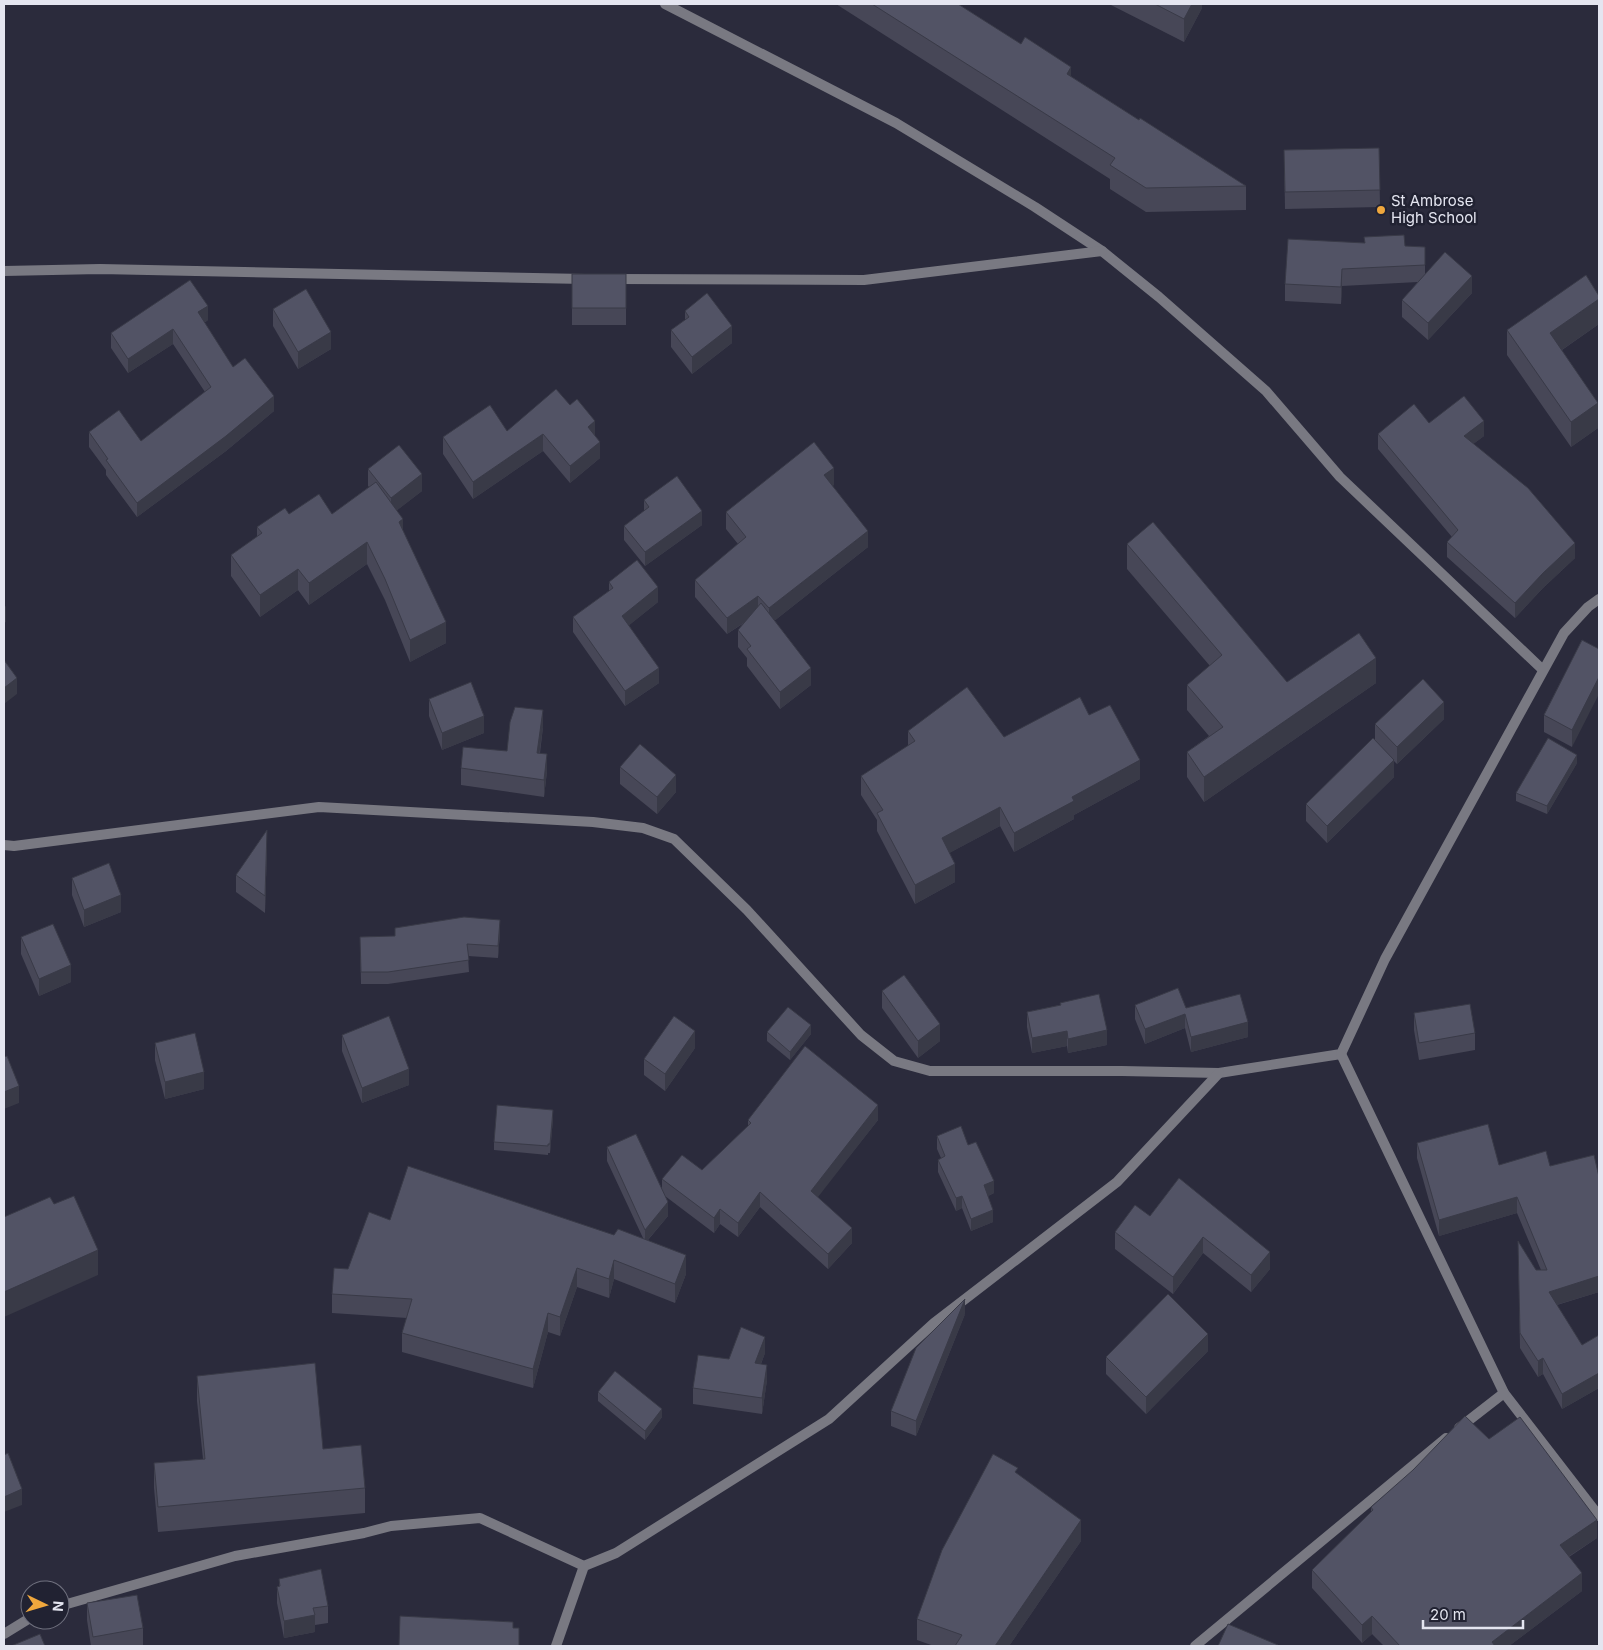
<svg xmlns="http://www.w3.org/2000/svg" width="1603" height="1650" font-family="Inter,sans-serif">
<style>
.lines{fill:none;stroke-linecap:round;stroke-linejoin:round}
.street{stroke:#797982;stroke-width:10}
.wall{fill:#474757}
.shaded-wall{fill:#393a47}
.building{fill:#525365;stroke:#393a47}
.poi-dot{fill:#efa73d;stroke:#212232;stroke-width:2}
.labels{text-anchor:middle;stroke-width:5;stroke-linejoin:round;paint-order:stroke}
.poi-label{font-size:15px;fill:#e4e5f0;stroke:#212232;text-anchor:start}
</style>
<rect width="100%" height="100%" fill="#2b2b3c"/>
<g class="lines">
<g class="street">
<polyline points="665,4 896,123 1035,207 1102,251 1159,297 1266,391 1340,477 1543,670"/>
<polyline points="4,271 100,269 585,279"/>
<polyline points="614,279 864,280 1102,251"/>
<polyline points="4,845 14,846 319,807 593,822 643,828 674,839 747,910 861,1035 894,1061 930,1071 1122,1071 1219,1073 1341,1054 1385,959 1564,633 1588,607 1599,599"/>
<polyline points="1341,1054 1504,1393 1599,1516"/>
<polyline points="1459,1428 1504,1393"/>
<polyline points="60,1606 235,1556 364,1533 391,1526 480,1518 584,1566 616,1553 829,1419 934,1323 1117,1182 1219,1073"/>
<polyline points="4,1634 30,1618"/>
<polyline points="556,1646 584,1566"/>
<polyline points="1195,1646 1446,1438"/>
</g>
</g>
<g class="wall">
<polygon points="836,4 958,4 1139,120 1246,186 1246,210 1146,212 1110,189 1110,179"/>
<polygon points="1109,4 1202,4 1202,8 1184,42"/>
<polygon points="1379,148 1380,207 1285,209 1284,150"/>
<polygon points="1405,246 1425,247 1425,274 1472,293 1428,340 1402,317 1402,300 1418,282 1342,286 1341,304 1285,301 1285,284"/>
<rect x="572" y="274" width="54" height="51"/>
<polygon points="1599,296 1599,324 1562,350 1598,428 1571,447 1507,355 1507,330"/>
<polygon points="273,309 331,349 298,369 273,326"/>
<polygon points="685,311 732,343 692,374 671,347 671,330 685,320"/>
<polygon points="208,320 204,323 233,367 274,411 226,451 137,517 106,475 106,470 89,447 89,432 141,441 205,392 173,344 128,373 111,348 111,333"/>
<polygon points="1429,423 1484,436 1473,444 1575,558 1543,588 1515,618 1447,557 1447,542 1452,537 1378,449 1378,434"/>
<polygon points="507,431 595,436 600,458 570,483 543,451 473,499 443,454 443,437"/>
<polygon points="368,469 422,491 397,510 403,532 446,643 410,662 385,600 367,564 309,605 298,590 260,617 231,576 231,555 257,537 257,527 289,514 332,514 369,487 368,486"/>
<polygon points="834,485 832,486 868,547 774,621 811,685 780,709 747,666 747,658 738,647 738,630 744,623 727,634 695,597 695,580 738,544 726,529 726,512"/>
<polygon points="644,500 702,525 645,566 624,540 624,526 644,511"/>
<polygon points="1127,544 1287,682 1376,683 1204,802 1187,777 1187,752 1209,736 1187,710 1187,685 1210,666 1127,569"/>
<polygon points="609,582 658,602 629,625 659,683 625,706 573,632 573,617 609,591"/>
<polygon points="1582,640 1572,747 1544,732 1544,715"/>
<polygon points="429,699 484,733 442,750 429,716"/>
<polygon points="1089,715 1140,779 1074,815 1074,819 1014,852 1000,826 949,853 955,882 915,904 877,831 877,820 861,795 861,776 908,746 908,731 1004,737"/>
<polygon points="1444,719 1397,764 1394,761 1394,777 1327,843 1306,821 1306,804 1375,741 1375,724"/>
<polygon points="543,727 540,753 547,771 544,797 461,785 461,768 507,751"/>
<polygon points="1577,763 1547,814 1516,801 1516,793"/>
<polygon points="620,767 676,792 657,814 620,784"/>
<polygon points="267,847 265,913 236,892 236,875"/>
<polygon points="72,878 121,912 84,927 72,895"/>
<polygon points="500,932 498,958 468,956 469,972 388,984 361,984 360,937 395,936"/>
<polygon points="21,937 71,982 39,996 21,954"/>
<polygon points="882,991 940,1041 918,1058 882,1008"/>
<polygon points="1060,1003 1107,1045 1068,1053 1067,1046 1032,1053 1027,1027 1027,1012 1060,1005"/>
<polygon points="1135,1005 1186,1008 1248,1037 1191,1052 1185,1028 1145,1044 1135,1019"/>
<polygon points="1414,1013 1475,1033 1475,1050 1419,1060 1414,1030"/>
<polygon points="767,1032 811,1034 790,1060 767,1041"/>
<polygon points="342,1035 409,1085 362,1103 342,1051"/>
<polygon points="155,1043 204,1089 165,1099 155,1060"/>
<polygon points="695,1048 665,1091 644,1075 644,1059"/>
<polygon points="553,1118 550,1153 548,1153 548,1155 494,1150 494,1142"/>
<polygon points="748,1120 878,1120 817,1197 852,1243 828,1269 760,1207 738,1237 720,1224 714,1233 665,1196 668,1216 648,1240 686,1274 675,1303 614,1279 609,1298 577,1287 560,1336 548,1332 533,1388 402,1352 402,1333 407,1318 332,1313 332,1294 348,1269 390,1220 614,1235 643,1238 607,1161 607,1147 662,1191 662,1179 702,1170 748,1126"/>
<polygon points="937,1136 968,1145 994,1193 988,1196 993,1222 971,1231 962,1208 956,1211 938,1172 938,1160 941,1158 937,1149"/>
<polygon points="1417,1143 1499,1165 1550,1166 1599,1177 1599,1292 1557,1305 1582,1345 1599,1335 1599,1388 1562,1409 1543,1374 1538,1377 1520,1348 1518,1241 1536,1270 1541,1270 1517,1213 1439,1236 1417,1158"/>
<polygon points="1179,1178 1270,1269 1251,1292 1203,1253 1173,1294 1115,1249 1115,1232 1150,1216"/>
<polygon points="965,1314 916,1436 891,1426 891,1411"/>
<polygon points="1208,1351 1146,1414 1106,1374 1106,1357"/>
<polygon points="765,1353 761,1364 767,1380 762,1414 693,1404 693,1388 729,1359"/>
<polygon points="197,1376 365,1488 365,1513 158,1532 154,1488 154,1463 203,1459 197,1401"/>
<polygon points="598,1392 662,1417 645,1440 598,1401"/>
<polygon points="1489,1439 1597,1538 1569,1557 1582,1591 1509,1646 1384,1646 1372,1634 1362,1643 1312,1588 1312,1570 1371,1512 1371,1507"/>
<polygon points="1018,1474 1081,1541 1009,1646 934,1646 917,1640 917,1619"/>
<polygon points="279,1579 328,1606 328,1623 315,1625 315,1632 284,1638 277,1603 277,1587 279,1586"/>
<polygon points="87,1603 143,1628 143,1645 137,1646 91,1646 87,1620"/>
</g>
<g class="shaded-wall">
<polygon points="1192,4 1202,4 1202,8 1184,42 1184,19"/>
<polygon points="1071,67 1071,90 1067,74"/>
<polygon points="1342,269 1342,286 1341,304 1341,287"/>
<polygon points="1472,276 1472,293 1428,340 1428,323"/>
<polygon points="1599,299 1599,324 1550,358 1550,333"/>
<polygon points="208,306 208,320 198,327 198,312"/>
<polygon points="732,326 732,343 692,374 692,357"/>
<polygon points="173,329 173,344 128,373 128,359"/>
<polygon points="331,332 331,349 298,369 298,352"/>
<polygon points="274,396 274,411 226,451 137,517 137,503"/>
<polygon points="1598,403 1598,428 1571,447 1571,422"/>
<polygon points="595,421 595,438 588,427"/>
<polygon points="1484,421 1484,436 1464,451 1464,436"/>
<polygon points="543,434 543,451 473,499 473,482"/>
<polygon points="600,442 600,458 570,483 570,466"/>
<polygon points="834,468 834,485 824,492 824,475"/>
<polygon points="422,474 422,491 391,515 391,498"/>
<polygon points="702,511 702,525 645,566 645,552"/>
<polygon points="403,519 403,540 399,522"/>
<polygon points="868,531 868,547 769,625 769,608"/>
<polygon points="367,542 367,564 309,605 309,583"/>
<polygon points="1575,543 1575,558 1543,588 1515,618 1515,603 1543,573"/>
<polygon points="298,569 298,590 260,617 260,595"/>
<polygon points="658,587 658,602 622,631 622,616"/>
<polygon points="758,596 758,613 727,634 727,618"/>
<polygon points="6,606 6,622 4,623 4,607"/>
<polygon points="446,622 446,643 410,662 410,640"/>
<polygon points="1376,658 1376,683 1204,802 1204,777"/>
<polygon points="659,668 659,683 625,706 625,691"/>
<polygon points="811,668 811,685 780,709 780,692"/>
<polygon points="1599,677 1599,694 1572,747 1572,730"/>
<polygon points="17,678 17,694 4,704 4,688"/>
<polygon points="1444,702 1444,719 1397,764 1397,747"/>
<polygon points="543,710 543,727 537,770 537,753"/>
<polygon points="484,716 484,733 442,750 442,733"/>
<polygon points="547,754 547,771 544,797 544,780"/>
<polygon points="1577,755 1577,763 1547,814 1547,806"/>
<polygon points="1140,760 1140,779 1074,815 1074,819 1014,852 1014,833 1072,797"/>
<polygon points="1394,760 1394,777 1327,843 1327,826"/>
<polygon points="676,775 676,792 657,814 657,797"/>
<polygon points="1000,807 1000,826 942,857 942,838"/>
<polygon points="267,830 267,847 265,913 265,896"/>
<polygon points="955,864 955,882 915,904 915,885"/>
<polygon points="121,895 121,912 84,927 84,910"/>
<polygon points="500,920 500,932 498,958 498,946"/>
<polygon points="71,965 71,982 39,996 39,979"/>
<polygon points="1185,1014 1185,1028 1145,1044 1145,1029"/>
<polygon points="1248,1022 1248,1037 1191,1052 1191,1037"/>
<polygon points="940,1024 940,1041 918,1058 918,1041"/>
<polygon points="811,1025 811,1034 790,1060 790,1052"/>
<polygon points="1107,1030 1107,1045 1068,1053 1068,1039"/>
<polygon points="695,1031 695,1048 665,1091 665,1074"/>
<polygon points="1067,1031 1067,1046 1032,1053 1032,1038"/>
<polygon points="409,1069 409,1085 362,1103 362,1088"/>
<polygon points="204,1072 204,1089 165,1099 165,1082"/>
<polygon points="19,1086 19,1103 4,1109 4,1092"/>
<polygon points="878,1105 878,1120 811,1206 811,1191"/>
<polygon points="553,1110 553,1118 550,1153 550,1144"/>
<polygon points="994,1181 994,1193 984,1198 984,1185"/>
<polygon points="760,1192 760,1207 738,1237 738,1223"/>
<polygon points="962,1196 962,1208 956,1211 956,1198"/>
<polygon points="1517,1197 1517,1213 1439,1236 1439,1220"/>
<polygon points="668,1202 668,1216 645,1243 645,1230"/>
<polygon points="720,1209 720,1224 714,1233 714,1218"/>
<polygon points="993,1210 993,1222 971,1231 971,1219"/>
<polygon points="852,1228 852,1243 828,1269 828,1254"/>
<polygon points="1203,1237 1203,1253 1173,1294 1173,1277"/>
<polygon points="98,1250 98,1275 4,1317 4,1292"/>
<polygon points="1270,1252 1270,1269 1251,1292 1251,1275"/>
<polygon points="686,1255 686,1274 675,1303 675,1284"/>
<polygon points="614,1260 614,1279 609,1298 609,1279"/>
<polygon points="577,1268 577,1287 560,1336 560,1317"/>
<polygon points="1599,1276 1599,1292 1549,1307 1549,1292"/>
<polygon points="965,1299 965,1314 916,1436 916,1421"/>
<polygon points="548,1313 548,1332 533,1388 533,1369"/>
<polygon points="1208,1334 1208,1351 1146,1414 1146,1397"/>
<polygon points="765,1337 765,1353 755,1379 755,1363"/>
<polygon points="1543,1358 1543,1374 1538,1377 1538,1361"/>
<polygon points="767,1365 767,1380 762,1414 762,1398"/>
<polygon points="1599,1373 1599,1388 1562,1409 1562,1394"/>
<polygon points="662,1409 662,1417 645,1440 645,1431"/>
<polygon points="22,1489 22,1505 4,1512 4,1497"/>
<polygon points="1081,1520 1081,1541 1009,1646 995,1646"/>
<polygon points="1597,1520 1597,1538 1560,1562 1560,1545"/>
<polygon points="1582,1573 1582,1591 1509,1646 1492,1646 1492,1642"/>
<polygon points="315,1615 315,1632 284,1638 284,1621"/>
<polygon points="1372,1616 1372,1634 1362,1643 1362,1625"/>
</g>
<g class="building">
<polygon points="872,4 958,4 1021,44 1025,37 1071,67 1067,74 1139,120 1140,118 1246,186 1146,188 1110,165 1115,158"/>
<polygon points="1155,4 1192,4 1184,19"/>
<polygon points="1379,148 1380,190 1285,192 1284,150"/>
<polygon points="1404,235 1405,246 1425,247 1425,265 1342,269 1341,287 1285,284 1288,239 1365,243 1364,237"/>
<polygon points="1445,252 1472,276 1428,323 1402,300"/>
<rect x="572" y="274" width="54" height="34"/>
<polygon points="1586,275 1599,296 1599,299 1550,333 1598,403 1571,422 1507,330"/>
<polygon points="190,280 208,306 198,312 233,367 245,358 274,396 226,436 137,503 106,460 108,459 89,432 119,410 141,441 211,387 173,329 128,359 111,333"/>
<polygon points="306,289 331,332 298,352 273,309"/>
<polygon points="707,293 732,326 692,357 671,330 689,317 685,311"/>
<polygon points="556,389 570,405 577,399 595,421 588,427 600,442 570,466 543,434 473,482 443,437 490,405 507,431"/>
<polygon points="1464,396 1484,421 1464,436 1528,488 1575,543 1543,573 1515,603 1447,542 1458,530 1378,434 1414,404 1429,423"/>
<polygon points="814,442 834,468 824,475 868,531 769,608 758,596 727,618 695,580 746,537 726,512"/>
<polygon points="399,445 422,474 391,498 368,469"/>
<polygon points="677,476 702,511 645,552 624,526 649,507 644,500"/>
<polygon points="376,482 403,519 399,522 446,622 410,640 385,579 367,542 309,583 298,569 260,595 231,555 262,533 257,527 285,508 289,514 319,494 332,514"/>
<polygon points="1153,522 1287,682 1359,633 1376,658 1204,777 1187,752 1223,727 1187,685 1222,655 1127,544"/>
<polygon points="637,560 658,587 622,616 659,668 625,691 573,617 613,588 609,582"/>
<polygon points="761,603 811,668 780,692 747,649 751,646 738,630"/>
<polygon points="1582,640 1599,649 1599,677 1572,730 1544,715"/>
<polygon points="4,660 17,678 4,688"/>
<polygon points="1423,679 1444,702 1397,747 1375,724"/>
<polygon points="471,682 484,716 442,733 429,699"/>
<polygon points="967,687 1004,737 1080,697 1089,715 1110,705 1140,760 1072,797 1074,801 1014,833 1000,807 942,838 955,864 915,885 877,813 883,810 861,776 915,741 908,731"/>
<polygon points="515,707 543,710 537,753 547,754 544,780 461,768 463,747 507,751 510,722"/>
<polygon points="1373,738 1394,760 1327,826 1306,804"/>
<polygon points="1548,738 1577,755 1547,806 1516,793"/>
<polygon points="640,744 676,775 657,797 620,767"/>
<polygon points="267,830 265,896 236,875"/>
<polygon points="109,863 121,895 84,910 72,878"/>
<polygon points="464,917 500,920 498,946 467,944 469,960 388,972 361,972 360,937 395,936 395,928"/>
<polygon points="53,924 71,965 39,979 21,937"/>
<polygon points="904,975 940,1024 918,1041 882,991"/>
<polygon points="1178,988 1186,1008 1240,994 1248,1022 1191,1037 1185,1014 1145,1029 1135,1005"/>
<polygon points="1099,994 1107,1030 1068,1039 1067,1031 1032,1038 1027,1012 1061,1005 1060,1003"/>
<polygon points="1470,1004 1475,1033 1419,1043 1414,1013"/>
<polygon points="788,1007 811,1025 790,1052 767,1032"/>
<polygon points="389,1016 409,1069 362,1088 342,1035"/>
<polygon points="674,1016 695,1031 665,1074 644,1059"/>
<polygon points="195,1033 204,1072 165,1082 155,1043"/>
<polygon points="805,1046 878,1105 811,1191 852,1228 828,1254 760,1192 738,1223 720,1209 714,1218 662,1179 682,1155 702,1170 751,1123 748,1120"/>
<polygon points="7,1056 19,1086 4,1092 4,1057"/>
<polygon points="497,1105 553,1110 550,1144 548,1144 548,1146 494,1142"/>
<polygon points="1488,1124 1499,1165 1546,1151 1550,1166 1594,1155 1599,1177 1599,1276 1549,1292 1582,1345 1599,1335 1599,1373 1562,1394 1543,1358 1538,1361 1520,1333 1518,1241 1536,1270 1547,1270 1517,1197 1439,1220 1417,1143"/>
<polygon points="961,1126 968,1145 976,1142 994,1181 984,1185 993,1210 971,1219 962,1196 956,1198 938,1160 945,1156 937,1136"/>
<polygon points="636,1134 668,1202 645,1230 607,1147"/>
<polygon points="408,1166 614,1235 618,1229 686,1255 675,1284 614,1260 609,1279 577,1268 560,1317 548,1313 533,1369 402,1333 412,1299 332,1294 334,1268 348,1269 369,1212 390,1220"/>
<polygon points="1179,1178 1270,1252 1251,1275 1203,1237 1173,1277 1115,1232 1135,1205 1150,1216"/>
<polygon points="74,1196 98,1250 4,1292 4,1217 50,1197 54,1204"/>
<polygon points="1168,1294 1208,1334 1146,1397 1106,1357"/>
<polygon points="965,1299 916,1421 891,1411 916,1348"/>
<polygon points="741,1327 765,1337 755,1363 767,1365 762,1398 693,1388 698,1355 729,1359"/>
<polygon points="315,1363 323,1449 361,1445 365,1488 158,1507 154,1463 205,1459 197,1376"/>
<polygon points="615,1371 662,1409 645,1431 598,1392"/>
<polygon points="1465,1416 1489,1439 1520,1417 1597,1520 1560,1545 1582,1573 1492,1642 1495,1646 1400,1646 1372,1616 1362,1625 1312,1570 1373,1510 1371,1507 1413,1470"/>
<polygon points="8,1453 22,1489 4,1497 4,1455"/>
<polygon points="993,1454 1018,1468 1015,1472 1081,1520 995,1646 955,1646 962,1635 917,1619 942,1550"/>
<polygon points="321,1569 328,1606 313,1608 315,1615 284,1621 277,1587 280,1586 279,1579"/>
<polygon points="137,1595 143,1628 93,1637 87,1603"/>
<polygon points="400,1616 513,1622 513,1628 519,1628 519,1646 399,1646"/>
<polygon points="1228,1624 1278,1645 1277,1646 1218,1646"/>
<polygon points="40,1634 45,1646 11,1646"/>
</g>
<circle class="poi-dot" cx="1381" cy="210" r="5"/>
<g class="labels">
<g class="poi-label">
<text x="1391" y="206">St Ambrose<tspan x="1391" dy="17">High School</tspan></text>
</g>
</g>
<rect width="1603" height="1650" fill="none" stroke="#e4e5f0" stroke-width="10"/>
<g transform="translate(45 1605) rotate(95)"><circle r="24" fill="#212232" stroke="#6f707e"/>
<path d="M0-4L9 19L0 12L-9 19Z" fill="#efa73d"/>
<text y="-8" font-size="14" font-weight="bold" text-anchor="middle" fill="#e4e5f0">N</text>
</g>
<path d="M1423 1620v8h100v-8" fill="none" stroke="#e4e5f0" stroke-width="2.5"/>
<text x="1430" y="1620" font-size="15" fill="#e4e5f0" stroke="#212232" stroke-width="4" paint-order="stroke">20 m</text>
</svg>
